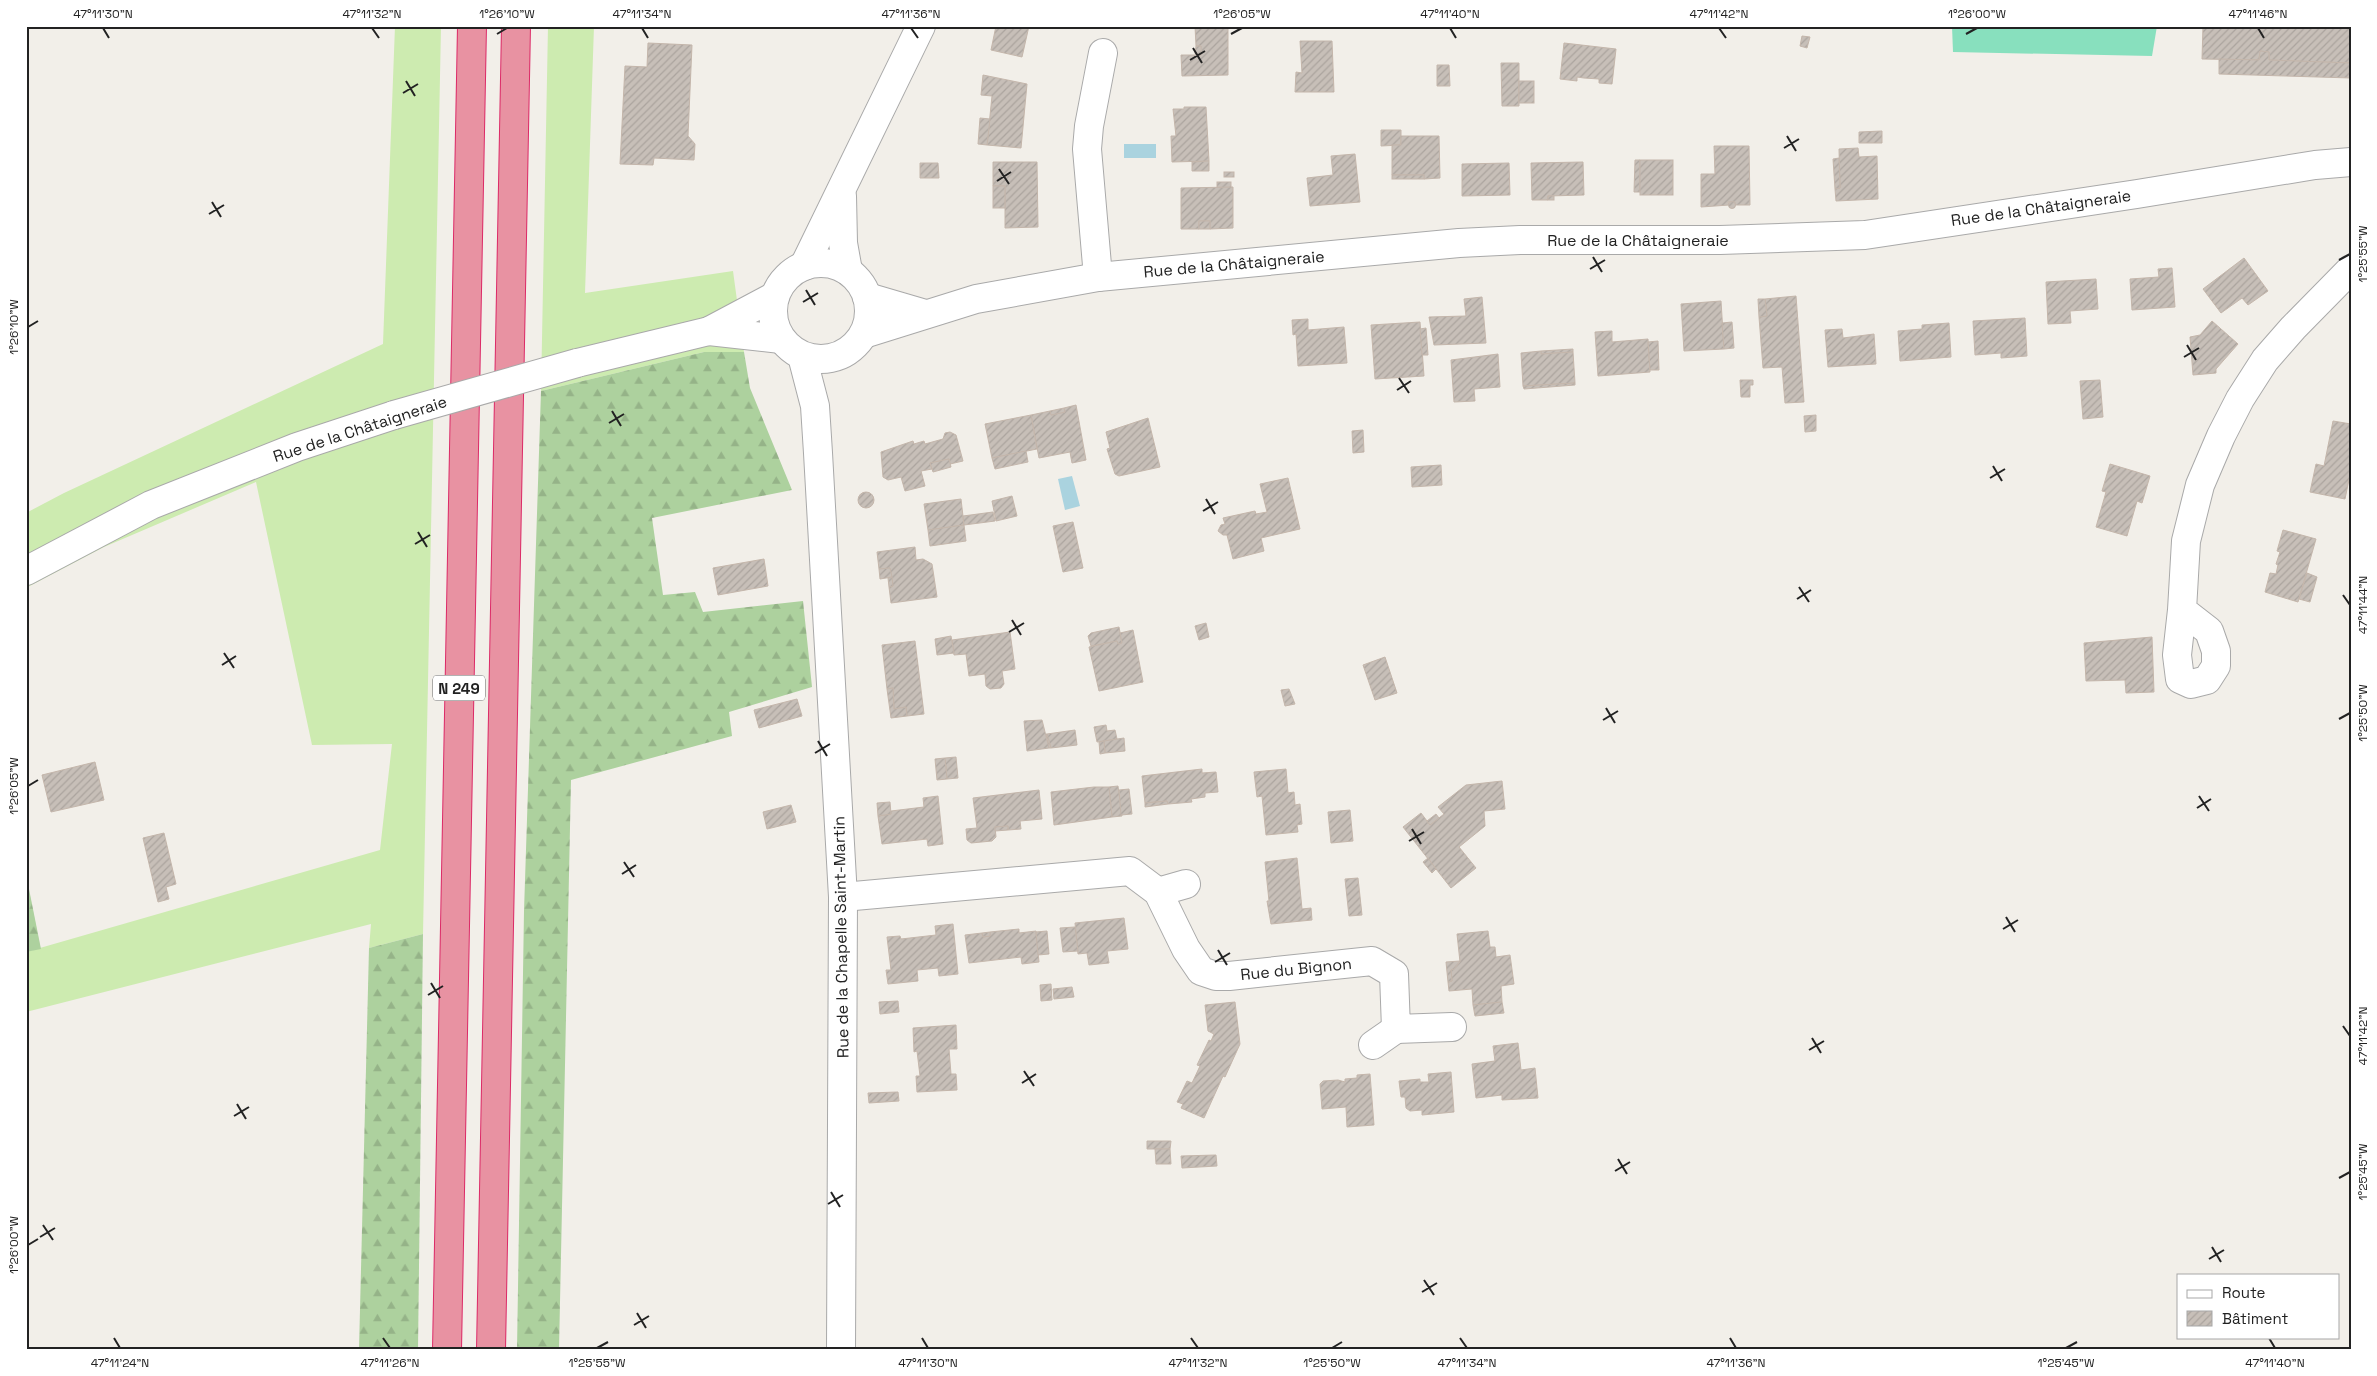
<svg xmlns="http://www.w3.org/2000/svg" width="2377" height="1376" viewBox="0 0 2377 1376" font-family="'Space Grotesk',sans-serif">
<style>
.grass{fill:#cdebb0}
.forest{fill:url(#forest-firs)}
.pitch{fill:#88e0be}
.water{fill:#aad3df}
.building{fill:url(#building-hatch);stroke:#c4b6ab}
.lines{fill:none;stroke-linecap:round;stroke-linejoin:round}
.minor-casing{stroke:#a9a9a9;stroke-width:30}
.highway-casing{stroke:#dc2a67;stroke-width:30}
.minor{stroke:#fff;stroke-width:28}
.highway{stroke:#e892a2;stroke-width:28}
.minor-bridge-casing{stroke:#a9a9a9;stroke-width:30;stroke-linecap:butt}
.minor-bridge{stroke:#fff;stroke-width:28}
.ticks{fill:none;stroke:#222;stroke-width:2}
.labels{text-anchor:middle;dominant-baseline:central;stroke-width:4;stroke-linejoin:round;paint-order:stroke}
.shield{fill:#fff;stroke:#646464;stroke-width:1}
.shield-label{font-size:15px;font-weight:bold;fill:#222}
.street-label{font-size:16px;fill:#222;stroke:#fff}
.neatline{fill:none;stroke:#222;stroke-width:2}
.ticks-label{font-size:12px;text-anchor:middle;fill:#222}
</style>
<defs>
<pattern id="forest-firs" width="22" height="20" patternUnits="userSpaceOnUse" patternTransform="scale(1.25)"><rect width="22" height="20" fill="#add19e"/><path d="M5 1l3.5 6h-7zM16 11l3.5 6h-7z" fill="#95b388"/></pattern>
<pattern id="building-hatch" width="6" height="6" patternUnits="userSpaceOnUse" patternTransform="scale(1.25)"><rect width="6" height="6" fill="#c7bfb8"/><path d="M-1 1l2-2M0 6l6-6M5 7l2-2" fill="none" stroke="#aba49e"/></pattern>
</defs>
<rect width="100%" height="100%" fill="#f2efe9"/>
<g class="grass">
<polygon points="395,26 441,26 423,934 369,948 371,924 26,1012 26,952 380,850 392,744 312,745 256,482 104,547 26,588 26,513 64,493 383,344"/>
<polygon points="548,26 594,26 585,293 733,271 744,352 704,352 541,391"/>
</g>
<g class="forest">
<polygon points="704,352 744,352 750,388 792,490 652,518 663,595 695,592 703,612 803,601 812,687 729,712 732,736 571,780 559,1350 517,1350 524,911 541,391"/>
<polygon points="26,874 41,949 26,952"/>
<polygon points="423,934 418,1350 359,1350 369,948"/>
</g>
<polygon class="pitch" points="1952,26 2157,26 2152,56 1953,52"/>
<g class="water">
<rect x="1124" y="144" width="32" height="14"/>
<polygon points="1072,476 1080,506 1065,510 1058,479"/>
</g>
<g class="building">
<polygon points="996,26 1029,26 1022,57 991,50"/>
<polygon points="1195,26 1228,26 1228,75 1182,76 1181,55 1201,55 1201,46 1196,46"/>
<polygon points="2203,26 2351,26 2351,63 2269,60 2269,52 2260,51 2259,60 2202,59"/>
<polygon points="1802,36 1810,37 1807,48 1800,46"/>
<polygon points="1300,41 1332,41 1334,92 1295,92 1296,72 1302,73"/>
<polygon points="648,43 692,45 688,136 695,144 694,160 654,158 653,165 620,164 625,66 647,67"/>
<polygon points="1564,43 1616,49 1612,84 1599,83 1599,79 1584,78 1577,77 1577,81 1560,79"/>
<polygon points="1196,46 1201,46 1201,55 1195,54"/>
<polygon points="2260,51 2269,52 2269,60 2351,63 2351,78 2219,74 2219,59 2259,60"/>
<polygon points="1501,63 1519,63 1519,106 1502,106"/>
<polygon points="1437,65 1449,65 1450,86 1437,86"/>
<polygon points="983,75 1027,84 1021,148 987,145 992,96 981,95"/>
<rect x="1519" y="81" width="15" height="22"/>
<polygon points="1184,107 1206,107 1209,161 1172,162 1171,136 1176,136 1173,109 1184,109"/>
<polygon points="980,118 990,119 987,145 978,144"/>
<polygon points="1381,130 1401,130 1401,145 1381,146"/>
<polygon points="1882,131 1882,143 1859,143 1859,132"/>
<polygon points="1401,136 1439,136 1440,178 1424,179 1424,175 1392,175 1392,145 1401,145"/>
<polygon points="1714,146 1749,146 1750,205 1735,205 1735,202 1728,202 1729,205 1701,207 1701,174 1715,174"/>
<polygon points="1858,148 1859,157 1877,156 1878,199 1836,201 1835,189 1840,188 1839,149"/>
<polygon points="1355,154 1360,202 1310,206 1307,178 1333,175 1331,156"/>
<polygon points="1839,158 1840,188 1835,189 1833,159"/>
<polygon points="1635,160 1640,160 1640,192 1634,192"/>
<rect x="1640" y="160" width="33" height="35"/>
<polygon points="1209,161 1209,171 1192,171 1192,162"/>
<polygon points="993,162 1037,162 1038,227 1005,228 1005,186 993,186"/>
<polygon points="1583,162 1584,195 1548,196 1548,200 1532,200 1531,163"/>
<polygon points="920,163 938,163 939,178 920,178"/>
<polygon points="1509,163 1510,195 1462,196 1462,164"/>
<rect x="1224" y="172" width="10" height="5"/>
<rect x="1392" y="175" width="32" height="4"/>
<rect x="1217" y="182" width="14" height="6"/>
<rect x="993" y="186" width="12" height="22"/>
<polygon points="1233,187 1233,228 1210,229 1210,221 1199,221 1199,229 1181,229 1181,188"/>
<rect x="1548" y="196" width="6" height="4"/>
<circle cx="1732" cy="205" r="3.5"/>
<rect x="1199" y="221" width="11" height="8"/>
<polygon points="2244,258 2268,291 2248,305 2242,298 2221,313 2203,289"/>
<polygon points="2172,268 2175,307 2132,310 2130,279 2159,277 2158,269"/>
<polygon points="2096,279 2098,309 2070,311 2071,323 2048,324 2046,282"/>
<polygon points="1796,296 1804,402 1785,403 1782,367 1763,368 1759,317 1767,316 1765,299"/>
<polygon points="1482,297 1486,343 1434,345 1429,317 1466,316 1464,299"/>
<polygon points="1758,299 1765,299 1767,316 1759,317"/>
<polygon points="1721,301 1724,349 1684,351 1681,304"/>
<polygon points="2025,318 2027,356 2001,358 2001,353 1975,355 1973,321"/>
<polygon points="1308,319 1308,330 1344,327 1347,363 1298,366 1296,334 1293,335 1292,320"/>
<polygon points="2212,321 2238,344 2216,369 2216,373 2193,375 2190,337 2200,335"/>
<polygon points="1420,322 1424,376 1375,379 1371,325"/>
<polygon points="1732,322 1734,348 1724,349 1722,323"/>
<polygon points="1949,323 1951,357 1900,361 1898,331 1922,329 1922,325"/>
<polygon points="1426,328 1428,355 1422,355 1420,329"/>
<polygon points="1842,329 1843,338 1874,334 1876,364 1828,367 1825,330"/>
<polygon points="1612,331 1612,342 1648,339 1650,372 1598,376 1595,332"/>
<polygon points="1658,341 1659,370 1650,370 1648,342"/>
<polygon points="1573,349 1573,352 1541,354 1541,351"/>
<polygon points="1541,351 1541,354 1573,352 1575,383 1523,386 1521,353"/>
<polygon points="1498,354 1500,387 1474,389 1475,401 1454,402 1451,360"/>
<polygon points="1740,380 1753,380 1753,385 1750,385 1750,397 1741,397"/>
<polygon points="2100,380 2103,417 2083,419 2080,381"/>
<polygon points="1575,383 1575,385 1524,389 1523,386"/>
<polygon points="1076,405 1086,460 1072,463 1070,452 1039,458 1031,415 1050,411 1051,415 1065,412 1064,408"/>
<polygon points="1064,408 1065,412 1051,415 1050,411"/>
<polygon points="1031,415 1037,449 992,458 985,424"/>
<polygon points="1816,415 1816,431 1805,432 1804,416"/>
<polygon points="1148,418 1160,467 1119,476 1115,474 1107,449 1110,448 1106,432"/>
<polygon points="2333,421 2351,424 2351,470 2345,499 2310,492 2316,464 2324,466"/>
<polygon points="1363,430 1364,452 1353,453 1352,431"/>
<polygon points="950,432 956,435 963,461 950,464 949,459 930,463 932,469 921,471 925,486 905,491 901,477 888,480 883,477 881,452 913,441 914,444 924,441 925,444 943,439 945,433"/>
<polygon points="1026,451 1028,462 995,469 992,458"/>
<polygon points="949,459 951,467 933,472 930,463"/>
<polygon points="2110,464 2150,476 2142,503 2137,501 2127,536 2096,527 2106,492 2102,491"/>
<polygon points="1441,465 1442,485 1412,487 1411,467"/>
<polygon points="1288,478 1300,529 1261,538 1264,551 1233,559 1227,535 1223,535 1218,531 1221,525 1225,524 1223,518 1255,511 1256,514 1267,512 1260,484"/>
<circle cx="866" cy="500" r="8"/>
<polygon points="1012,496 1017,516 996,521 992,501"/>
<polygon points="961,499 964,525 928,530 924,504"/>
<polygon points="993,512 995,521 964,525 963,516"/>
<polygon points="1073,522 1083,568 1063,572 1053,526"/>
<polygon points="964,525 966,541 930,546 928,530"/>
<polygon points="2283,530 2316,539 2298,602 2265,592 2270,573 2276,574 2278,565 2276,564 2280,552 2277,551"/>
<polygon points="915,547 916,560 923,559 932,564 937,597 891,603 889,587 893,586 890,568 879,569 877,552"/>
<polygon points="764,559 768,586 718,595 713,568"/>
<polygon points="890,568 892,577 880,579 879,569"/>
<polygon points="2307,573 2317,577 2310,602 2299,599"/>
<polygon points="892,577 893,586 889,587 888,578"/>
<polygon points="1206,623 1209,637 1199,640 1195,626"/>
<polygon points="1119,627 1122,643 1118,644 1117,641 1091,646 1088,636 1091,633"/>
<polygon points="1133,630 1143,682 1099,691 1089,647 1117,641 1118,644 1122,643 1120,633"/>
<polygon points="1010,632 1015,669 1002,671 1004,684 1001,688 990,689 986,686 985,674 969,676 966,654 954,655 952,640"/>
<polygon points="951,636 954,653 937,655 935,639"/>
<polygon points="2152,637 2154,692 2126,693 2125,680 2086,681 2084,643"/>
<polygon points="915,641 924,714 907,716 906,707 894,709 893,688 887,689 882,645"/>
<polygon points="1385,657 1397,693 1375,700 1363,665"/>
<polygon points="893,688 894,709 906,707 907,716 891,718 887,689"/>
<polygon points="1289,689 1295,704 1285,706 1281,690"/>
<polygon points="797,699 802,716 759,728 754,710"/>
<polygon points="1042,720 1049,748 1027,751 1024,721"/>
<polygon points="1106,725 1107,731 1115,730 1117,739 1097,742 1094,727"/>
<polygon points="1075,730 1077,745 1051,748 1047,734"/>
<polygon points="1046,734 1047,734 1051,748 1049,748"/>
<polygon points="1124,738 1125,751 1105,753 1104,741"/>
<polygon points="1104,741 1105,753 1100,754 1099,742"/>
<polygon points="956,757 958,778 947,779 945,758"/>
<polygon points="945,758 947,779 937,780 935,759"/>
<polygon points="95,762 104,800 51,812 42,775"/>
<polygon points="1202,769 1202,773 1216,772 1218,792 1205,793 1205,797 1191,799 1192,802 1168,804 1167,801 1145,803 1142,776"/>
<polygon points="1286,769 1288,793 1294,792 1295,805 1300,804 1302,824 1297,825 1298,832 1266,835 1262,796 1257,797 1254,772"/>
<polygon points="1502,781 1505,809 1484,811 1485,826 1459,847 1476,868 1451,888 1403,827 1421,813 1430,825 1444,814 1438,807 1466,785"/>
<polygon points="1118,786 1122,816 1112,817 1109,787"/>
<polygon points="1094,787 1109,787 1112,817 1054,825 1051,792"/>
<polygon points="1129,789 1132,814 1121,815 1119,790"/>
<polygon points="1039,790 1042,819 1020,821 1021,829 1008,830 1008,826 995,827 996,837 992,841 971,843 967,840 966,829 977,828 973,798"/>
<polygon points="938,796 943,844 928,846 927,839 882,844 878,816 891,814 891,811 924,807 923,798"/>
<polygon points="1167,801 1168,804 1145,807 1145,803"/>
<polygon points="890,802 891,814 878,816 877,803"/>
<polygon points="791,805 796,822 767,829 763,812"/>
<polygon points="1350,810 1353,841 1331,843 1328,812"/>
<polygon points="1436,814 1439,818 1430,825 1427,821"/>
<polygon points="1008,826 1008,830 995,831 995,827"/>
<polygon points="164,833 176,884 166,887 169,899 158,902 143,838"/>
<polygon points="1297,858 1302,909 1311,908 1312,920 1271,924 1267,901 1269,901 1265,862"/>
<polygon points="1428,858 1436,869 1432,873 1423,862"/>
<polygon points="1358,878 1362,915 1349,916 1345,879"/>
<polygon points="1124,918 1128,949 1107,951 1109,963 1089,965 1087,953 1078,954 1075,923"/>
<polygon points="953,924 958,974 939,976 938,968 917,970 918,981 888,984 886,970 891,970 887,937 900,936 901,939 936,935 935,926"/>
<polygon points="1075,927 1078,951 1063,952 1060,928"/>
<polygon points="1019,929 1019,933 1036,931 1039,962 1022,964 1021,957 969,963 965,935 982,933 983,937 990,936 990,932"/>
<polygon points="1047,931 1049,954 1038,955 1036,932"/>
<polygon points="1488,931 1490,947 1495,947 1496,957 1510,955 1514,984 1501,986 1502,1002 1473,1005 1472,989 1449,991 1448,982 1452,981 1451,970 1454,969 1460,962 1457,934"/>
<polygon points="990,932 990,936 983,937 982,933"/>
<polygon points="1460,961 1454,969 1451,970 1452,981 1448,982 1446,962"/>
<polygon points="1051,984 1052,1000 1041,1001 1040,985"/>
<polygon points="1072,987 1074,997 1054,999 1053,989"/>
<polygon points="898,1001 899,1012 880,1014 879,1002"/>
<polygon points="1235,1002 1240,1044 1225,1077 1223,1076 1204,1118 1181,1108 1183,1104 1177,1102 1187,1081 1192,1083 1200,1066 1197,1065 1209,1040 1211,1041 1214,1034 1208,1031 1205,1005"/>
<polygon points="1502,1002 1504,1013 1475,1016 1473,1005"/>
<polygon points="956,1025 957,1049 949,1049 951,1074 956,1074 957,1090 917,1092 916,1076 920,1076 917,1051 914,1052 913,1028"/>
<polygon points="1518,1043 1521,1070 1535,1068 1538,1098 1502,1100 1502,1095 1476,1098 1472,1064 1495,1061 1493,1046"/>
<polygon points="1451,1072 1454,1112 1422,1115 1422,1110 1410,1111 1406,1108 1405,1097 1401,1097 1399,1081 1420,1079 1420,1082 1429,1082 1428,1074"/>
<polygon points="1370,1074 1374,1125 1347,1127 1346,1107 1322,1109 1320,1084 1323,1081 1338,1080 1345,1082 1345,1079 1357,1078 1357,1075"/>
<polygon points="898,1092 899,1101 869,1103 868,1093"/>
<polygon points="1147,1141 1171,1141 1170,1149 1147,1149"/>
<polygon points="1155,1149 1170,1149 1171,1164 1156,1164"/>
<polygon points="1216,1155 1217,1166 1182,1168 1181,1156"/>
</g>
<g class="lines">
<defs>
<g id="minor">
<polyline points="842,196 843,243 848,271"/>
<circle cx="821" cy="311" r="48"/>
<polyline points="804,266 921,26"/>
<polyline points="1098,277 1087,149 1089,126 1103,53"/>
<polyline points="867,297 925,314"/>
<polyline points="709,331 781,339"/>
<polyline points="864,334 976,299 1098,277 1459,243 1520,240 1720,240 1865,235 2137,194 2315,165 2351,162"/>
<polyline points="802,356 815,406 818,453 843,897 841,1350"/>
<polyline points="577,363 709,331 775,296"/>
<polyline points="26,571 151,505 297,447 394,415"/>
<polyline points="2182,610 2209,631 2216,651 2216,666 2207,680 2191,684 2180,679 2177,655 2182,610 2186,541 2200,485 2221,436 2240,399 2265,360 2293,328 2351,269"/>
<polyline points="1158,892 1186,884"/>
<polyline points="843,897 1130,871 1158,892 1186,949 1201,971 1216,976 1229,976 1372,961 1394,974 1396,1029 1452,1027"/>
<polyline points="1373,1045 1396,1029"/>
</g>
<g id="highway">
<polyline points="447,1350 472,26"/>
<polyline points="491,1350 516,26"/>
</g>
</defs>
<use href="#minor" class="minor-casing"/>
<use href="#highway" class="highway-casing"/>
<use href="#minor" class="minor"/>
<use href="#highway" class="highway"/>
<defs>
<polyline id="minor-bridge" points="394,415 577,363"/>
</defs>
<use href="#minor-bridge" class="minor-bridge-casing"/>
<use href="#minor-bridge" class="minor-bridge"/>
</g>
<path class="ticks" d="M103 28 109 38M372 28 379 38M642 28 648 38M911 28 918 38M1450 28 1456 38M1719 28 1726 38M2258 28 2264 38M497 34 507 28M1231 34 1242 28M1966 34 1977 28M1193 48 1202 63M1190 60 1205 51M406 81 415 96M403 93 418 84M1787 136 1796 151M1784 148 1799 139M999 169 1009 184M997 181 1011 172M212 202 221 217M209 214 224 205M1593 257 1602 272M2339 260 2350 254M1590 269 1605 260M806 290 815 305M803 302 818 293M28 327 38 321M2187 345 2196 360M2184 357 2199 348M1399 378 1409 393M1397 390 1411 381M612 411 621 426M609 423 624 414M1993 466 2002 481M1990 478 2005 469M1206 499 1215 514M1203 511 1218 502M418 532 427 547M415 544 430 535M1799 587 1809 602M2343 595 2350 605M1797 599 1811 590M1012 620 1021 635M1009 632 1024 623M224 653 234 668M222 665 236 656M1606 708 1615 723M2339 719 2350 713M1603 720 1618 711M818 741 827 756M815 753 830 744M28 786 38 780M2199 796 2209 811M2197 808 2211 799M1412 829 1421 844M1409 841 1424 832M624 862 634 877M622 874 636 865M2006 917 2015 932M2003 929 2018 920M1218 950 1227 965M1215 962 1230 953M431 983 440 998M428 995 443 986M2343 1026 2350 1036M1812 1038 1821 1053M1809 1050 1824 1041M1024 1071 1034 1086M1022 1083 1036 1074M237 1104 246 1119M234 1116 249 1107M1618 1159 1627 1174M1615 1171 1630 1162M2339 1178 2350 1172M831 1192 840 1207M828 1204 843 1195M43 1225 53 1240M40 1237 55 1228M28 1245 38 1239M2212 1247 2221 1262M2209 1259 2224 1250M1424 1280 1434 1295M1422 1292 1437 1283M637 1313 646 1328M634 1325 649 1316M114 1338 120 1348M383 1338 390 1348M922 1338 928 1348M1191 1338 1198 1348M1460 1338 1467 1348M1730 1338 1736 1348M2269 1338 2275 1348M597 1348 608 1342M1332 1348 1342 1342M2066 1348 2077 1342"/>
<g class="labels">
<rect class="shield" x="433" y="675.5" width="52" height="25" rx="4"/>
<g class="shield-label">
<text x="459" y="688">N 249</text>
</g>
<g class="street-label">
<text transform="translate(2041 208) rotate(-8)">Rue de la Châtaigneraie</text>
<text x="1638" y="240">Rue de la Châtaigneraie</text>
<text transform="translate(1234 264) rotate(-5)">Rue de la Châtaigneraie</text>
<text transform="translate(360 429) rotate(-18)">Rue de la Châtaigneraie</text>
<text transform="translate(841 937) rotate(-91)">Rue de la Chapelle Saint-Martin</text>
<text transform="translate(1296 969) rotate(-6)">Rue du Bignon</text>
</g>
</g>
<rect width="2377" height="1376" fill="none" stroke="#ffffff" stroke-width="55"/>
<rect x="2177" y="1274" width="162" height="65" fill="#ffffff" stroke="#a7a7a7"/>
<rect x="2187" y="1290" width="25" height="8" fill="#ffffff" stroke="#a7a7a7"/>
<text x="2222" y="1298" font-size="15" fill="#222222">Route</text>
<rect x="2187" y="1311" width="25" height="15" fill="url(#building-hatch)" stroke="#a7a7a7"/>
<text x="2222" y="1324" font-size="15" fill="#222222">Bâtiment</text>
<rect x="28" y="28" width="2322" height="1320" class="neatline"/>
<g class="ticks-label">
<text x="103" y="18">47°11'30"N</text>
<text x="372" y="18">47°11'32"N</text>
<text x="507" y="18">1°26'10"W</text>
<text x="642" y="18">47°11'34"N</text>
<text x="911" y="18">47°11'36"N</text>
<text x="1242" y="18">1°26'05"W</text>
<text x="1450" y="18">47°11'40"N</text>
<text x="1719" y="18">47°11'42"N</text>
<text x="1977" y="18">1°26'00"W</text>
<text x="2258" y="18">47°11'46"N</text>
<text transform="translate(2363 254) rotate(-90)" y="4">1°25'55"W</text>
<text transform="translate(14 327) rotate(-90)" y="4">1°26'10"W</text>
<text transform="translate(2363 605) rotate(-90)" y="4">47°11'44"N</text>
<text transform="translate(2363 713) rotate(-90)" y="4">1°25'50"W</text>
<text transform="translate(14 786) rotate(-90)" y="4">1°26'05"W</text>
<text transform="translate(2363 1036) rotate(-90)" y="4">47°11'42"N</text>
<text transform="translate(2363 1172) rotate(-90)" y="4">1°25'45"W</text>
<text transform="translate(14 1245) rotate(-90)" y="4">1°26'00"W</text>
<text x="120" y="1367">47°11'24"N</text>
<text x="390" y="1367">47°11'26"N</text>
<text x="597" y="1367">1°25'55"W</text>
<text x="928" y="1367">47°11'30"N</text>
<text x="1198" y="1367">47°11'32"N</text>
<text x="1332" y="1367">1°25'50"W</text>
<text x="1467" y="1367">47°11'34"N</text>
<text x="1736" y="1367">47°11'36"N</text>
<text x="2066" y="1367">1°25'45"W</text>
<text x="2275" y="1367">47°11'40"N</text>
</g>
</svg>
